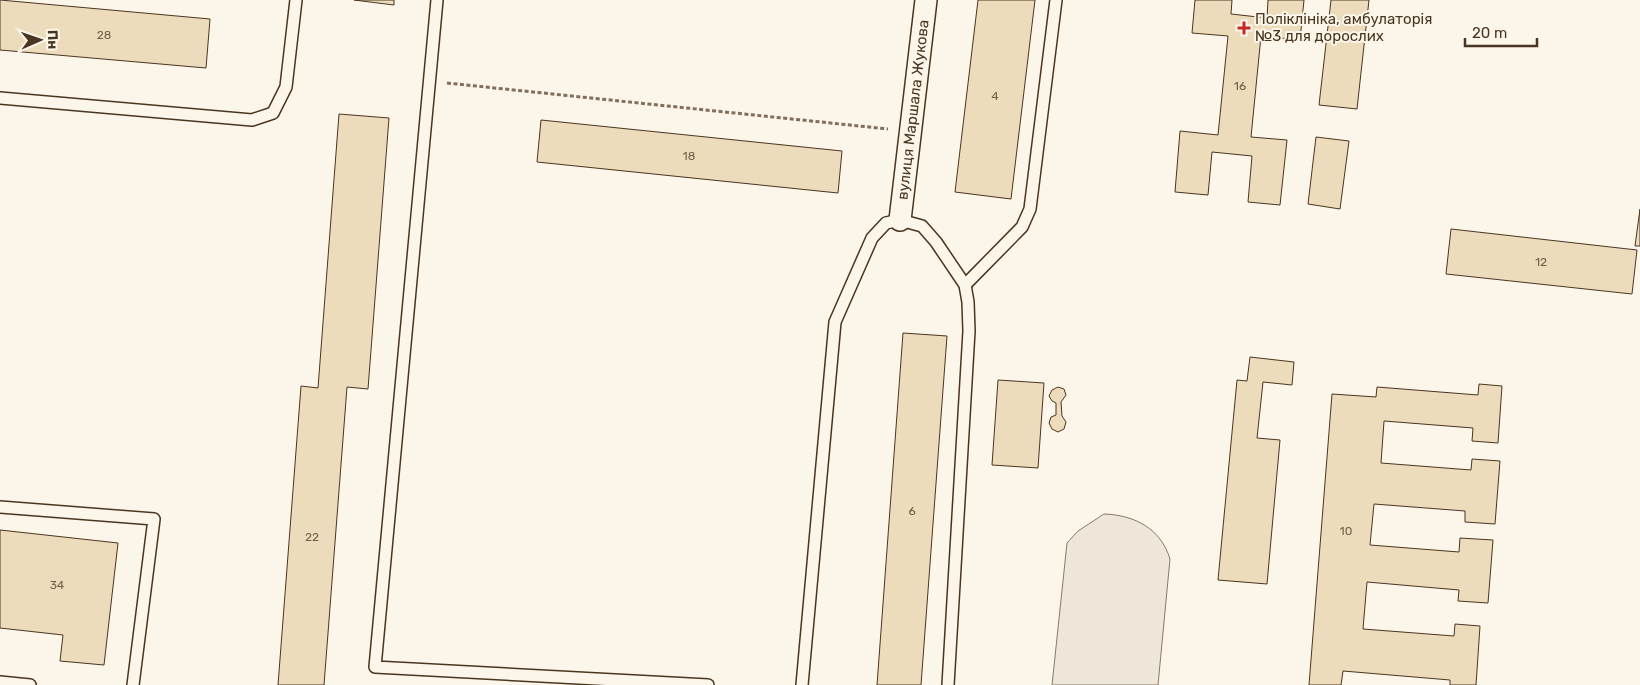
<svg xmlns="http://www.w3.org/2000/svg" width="1640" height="685" viewBox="0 0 1640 685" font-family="Rubik,sans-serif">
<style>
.green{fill:#ede6d9;stroke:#887966}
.building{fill:#ecdcbc;stroke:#4a3520}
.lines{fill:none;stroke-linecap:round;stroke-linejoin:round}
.service-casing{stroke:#4a3520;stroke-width:14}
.minor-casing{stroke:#4a3520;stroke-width:24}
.path{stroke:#7f6f5c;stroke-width:3;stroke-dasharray:4 2.5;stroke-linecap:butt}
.service{stroke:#fbf6e9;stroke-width:11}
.minor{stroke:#fbf6e9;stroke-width:21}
.poi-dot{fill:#c62828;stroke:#fbf6e9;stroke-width:2}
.labels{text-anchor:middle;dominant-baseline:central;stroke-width:4;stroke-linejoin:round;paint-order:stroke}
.number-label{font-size:12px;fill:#725f47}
.poi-label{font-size:15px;fill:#4a3520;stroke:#fbf6e9;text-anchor:start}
.street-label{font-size:15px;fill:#4a3520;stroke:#fbf6e9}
</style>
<rect width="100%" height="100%" fill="#fbf6e9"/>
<path class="green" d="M1104 514C1135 515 1161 529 1170 559L1158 685H1052L1067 543 1078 531Z"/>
<g class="building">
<polygon points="0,0 210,19 206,68 0,50"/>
<polygon points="354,0 394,0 394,5"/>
<polygon points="978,0 1035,0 1011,199 955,192"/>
<polygon points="1195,0 1232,0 1231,14 1267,18 1268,0 1304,0 1300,40 1261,36 1251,137 1287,140 1280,205 1248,202 1252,156 1212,152 1208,195 1175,192 1180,131 1218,135 1228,36 1192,33"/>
<polygon points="1331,0 1369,0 1357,109 1319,105"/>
<polygon points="339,114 389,118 368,389 347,387 324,685 278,685 301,386 318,388"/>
<polygon points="541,120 842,151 838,193 537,162"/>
<polygon points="1316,137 1349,141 1340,209 1308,204"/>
<polygon points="1640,209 1640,246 1635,246"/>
<polygon points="1451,229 1637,250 1632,294 1446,274"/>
<polygon points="903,333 947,336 921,685 877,685"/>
<polygon points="1250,357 1294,362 1292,385 1263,382 1257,438 1280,440 1267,584 1218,580 1237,380 1247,381"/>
<polygon points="998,380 1044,383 1038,468 992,465"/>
<polygon points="1479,384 1502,386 1498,443 1472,441 1473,428 1384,421 1381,463 1471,470 1472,459 1500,461 1495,524 1465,522 1465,511 1374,504 1370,545 1459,552 1460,538 1493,540 1488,603 1458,601 1459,590 1367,582 1363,629 1454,636 1455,624 1480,626 1476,685 1450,685 1450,680 1343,671 1341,685 1309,685 1332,394 1376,397 1377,387 1478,395"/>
<polygon points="1058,387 1064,389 1066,395 1061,402 1062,416 1066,422 1064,429 1058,432 1052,429 1049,423 1051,417 1056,415 1056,403 1052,401 1049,396 1052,390"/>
<polygon points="0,530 118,543 104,665 60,661 63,635 0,628"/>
</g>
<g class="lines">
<defs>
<g id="service">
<polyline points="437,0 375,667 708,685"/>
<polyline points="0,98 252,120 273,113 286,87 296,0"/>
<polyline points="965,285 1022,227 1030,209 1056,0"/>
<polyline points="0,507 154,519 133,685"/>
<polyline points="0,682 30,685"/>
<polyline points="802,685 835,322 872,238 886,223 900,220 922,226 936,242 965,285 968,302 969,331 948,685"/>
</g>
<g id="minor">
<path id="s1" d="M900 220 926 0"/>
</g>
</defs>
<use href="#service" class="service-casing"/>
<use href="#minor" class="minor-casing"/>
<polyline class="path" points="447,83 888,129"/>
<use href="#service" class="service"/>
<use href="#minor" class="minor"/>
</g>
<path class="poi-dot" d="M1241.5 20.5h5v5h5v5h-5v5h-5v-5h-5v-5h5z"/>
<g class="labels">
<g class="number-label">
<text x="104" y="35">28</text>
<text x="1240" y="86">16</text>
<text x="995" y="96">4</text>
<text x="689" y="156">18</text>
<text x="1541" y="262">12</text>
<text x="912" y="511">6</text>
<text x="1346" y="531">10</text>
<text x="312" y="537">22</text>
<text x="57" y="585">34</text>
</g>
<g class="poi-label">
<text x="1255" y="19">Поліклініка, амбулаторія<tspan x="1255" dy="17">№3 для дорослих</tspan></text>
</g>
<g class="street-label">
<text stroke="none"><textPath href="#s1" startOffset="111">вулиця Маршала Жукова</textPath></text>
</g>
</g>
<g transform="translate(40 40) rotate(88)" stroke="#fbf6e9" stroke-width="4" paint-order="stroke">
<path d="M0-4L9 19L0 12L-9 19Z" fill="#4a3520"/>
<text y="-8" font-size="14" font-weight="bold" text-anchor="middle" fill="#4a3520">Пн</text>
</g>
<path d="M1465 38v8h72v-8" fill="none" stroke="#4a3520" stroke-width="2.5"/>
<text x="1472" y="38" font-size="15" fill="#4a3520" stroke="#fbf6e9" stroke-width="4" paint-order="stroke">20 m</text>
</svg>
